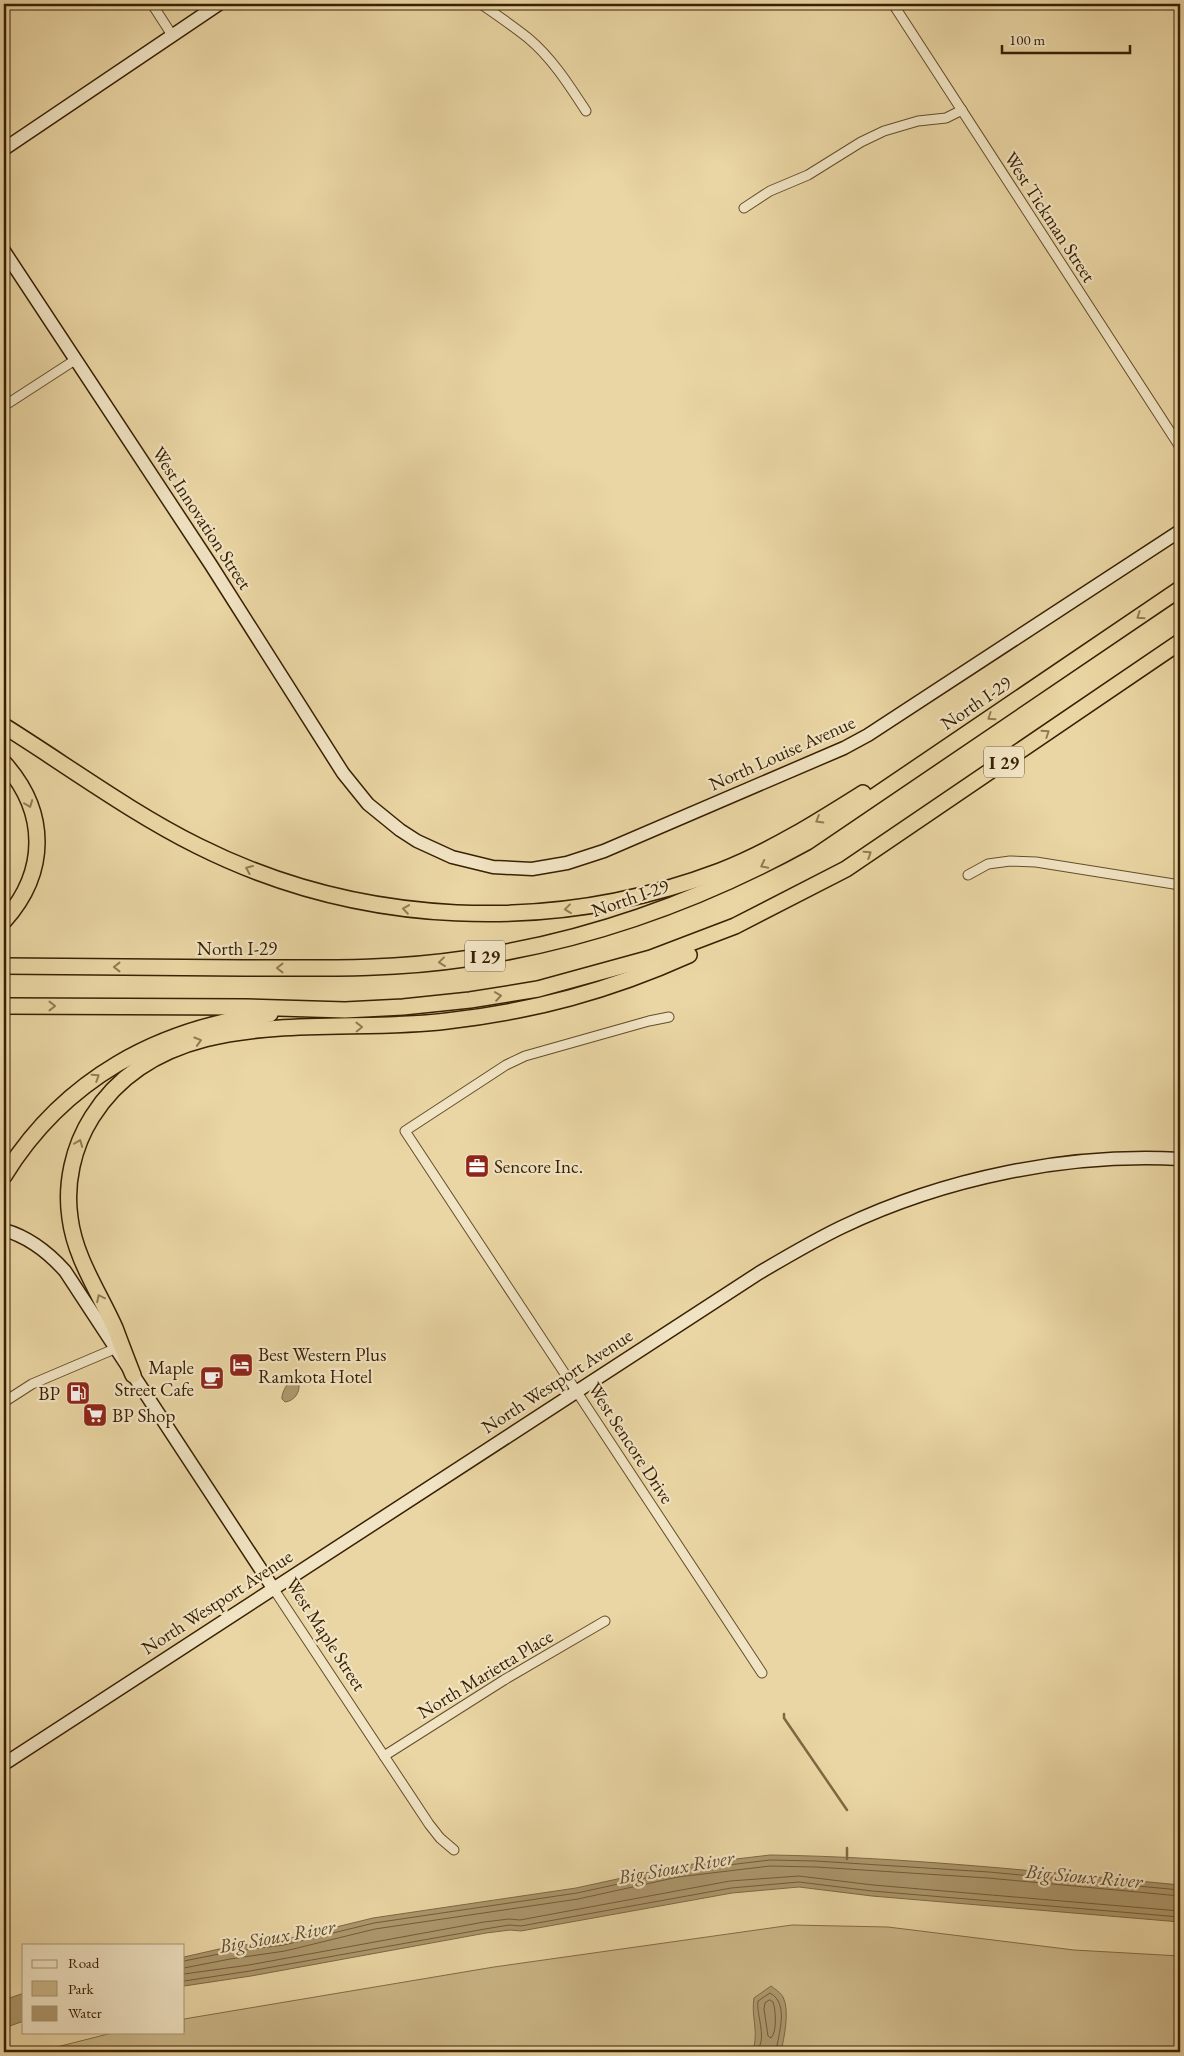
<svg xmlns="http://www.w3.org/2000/svg" width="1184" height="2056" viewBox="0 0 1184 2056" font-family="'EB Garamond',serif">
<style>
.green{fill:#ccb788;stroke:#826c45}
.water{fill:#ad986d;stroke:#7e6842}
.lines{fill:none;stroke-linecap:round;stroke-linejoin:round}
.shore{stroke:#725c38;stroke-width:1}
.stream{stroke:#7e6842;stroke-width:2.5}
.street-casing{stroke:#644e2a;stroke-width:11}
.secondary-casing{stroke:#382002;stroke-width:15}
.highway-casing{stroke:#382002;stroke-width:18}
.street{stroke:#f1e4c4;stroke-width:9}
.secondary{stroke:#f1e4c4;stroke-width:12}
.highway{stroke:#ead6a4;stroke-width:15}
.oneway{stroke:#917b53}
.labels{text-anchor:middle;dominant-baseline:central;stroke-width:4.5;stroke-linejoin:round;paint-order:stroke}
.shield{fill:#f1e4c4;stroke:#705b3c;stroke-width:1}
.shield-label{font-size:18px;font-weight:bold;fill:#382002}
.street-label{font-size:19px;fill:#382002;stroke:#f1e4c4}
.poi-label{font-size:19px;fill:#382002;stroke:#f1e4c4;text-anchor:start}
.water-label{font-size:20px;font-style:italic;fill:#614a27;stroke:#f1e4c4}
</style>
<rect width="100%" height="100%" fill="#ead6a4"/>
<filter id="stains"><feTurbulence type="fractalNoise" baseFrequency=".004" numOctaves="4"/><feColorMatrix values="0 0 0 0 .2 0 0 0 0 .09 0 0 0 0 .02 0 0 0 .5 -.17"/></filter>
<radialGradient id="worn" r=".72"><stop offset=".6" stop-color="#630" stop-opacity="0"/><stop offset="1" stop-color="#630" stop-opacity=".3"/></radialGradient>
<polygon class="green" points="792,1925 888,1927 1074,1950 1180,1956 1180,2052 37,2052 116,2032 184,2032 184,2019 494,1967"/>
<g class="water">
<path d="M293 1378 299 1384C300 1393 294 1401 285 1402L282 1399C281 1393 288 1382 293 1378Z"/>
<path d="M770 1855C907 1857 1044 1872 1180 1885V1922L872 1896 799 1887 732 1893 521 1931 510 1930 486 1933 251 1976 184 1986V1957L228 1947 283 1940 373 1918 576 1888 677 1866Z"/>
<path d="M771 1986C775 1989 781 1993 783 1997 790 2010 784 2038 781 2052H746L754 2047C758 2028 751 2016 754 1998Z"/>
<polygon points="24,1993 24,2021 4,2028 4,2000"/>
</g>
<g class="lines">
<g class="shore">
<polyline points="184,1961 229,1952 284,1945 374,1923 577,1893 678,1871 770,1860 816,1861 989,1872 1180,1890"/>
<polyline points="184,1968 230,1959 285,1951 375,1929 578,1899 678,1877 770,1866 816,1867 988,1878 1180,1896"/>
<polyline points="184,1974 249,1965 484,1922 509,1919 520,1920 730,1881 799,1876 873,1885 1180,1911"/>
<polyline points="184,1981 250,1971 485,1929 509,1925 521,1926 731,1888 799,1882 872,1891 1180,1917"/>
<path d="M770 2000 773 2002C776 2011 777 2032 771 2038L768 2036 764 2009 765 2003Z"/>
<path d="M755 2052C769 2041 756 2016 758 2001L770 1993C790 2004 778 2034 776 2052"/>
</g>
<g class="stream">
<polyline points="784,1714 784,1718 847,1810"/>
<polyline points="847,1859 847,1848"/>
</g>
<defs>
<g id="street">
<polyline points="152,4 172,35"/>
<path d="M481 4C497 15 513 26 528 38 552 58 569 85 586 111"/>
<polyline points="893,4 1180,447"/>
<polyline points="744,208 770,191 808,175 861,142 884,131 918,121 946,118 962,110"/>
<polyline points="4,406 75,360"/>
<polyline points="968,875 988,864 1010,861 1036,862 1180,885"/>
<polyline points="669,1017 649,1021 525,1056 506,1065 405,1131 762,1673"/>
<polyline points="4,1402 32,1384 119,1347"/>
<polyline points="273,1588 429,1824 440,1838 454,1850"/>
<polyline points="384,1756 504,1680 605,1621"/>
</g>
<g id="secondary">
<polyline points="4,149 219,4"/>
<polyline points="4,251 211,565 343,773 368,804 400,830 417,841 452,857 493,867 532,869 567,863 604,851 844,748 868,735 1180,531"/>
<path d="M4 1230C29 1237 48 1252 65 1271L273 1588"/>
<path d="M4 1764 759 1273C786 1257 813 1241 842 1227 945 1178 1066 1153 1180 1159"/>
</g>
<g id="highway">
<path d="M4 726C68 766 130 812 198 846 360 927 551 935 720 871 771 851 817 822 863 793"/>
<path d="M4 763C48 812 48 872 4 921"/>
<path d="M4 966C84 967 164 967 244 968 317 968 391 970 464 959 585 942 700 901 807 842L1180 589"/>
<polyline points="4,1006 245,1007 345,1010 403,1007 470,1000 538,989 651,958 735,926 846,869 1180,642"/>
<path d="M4 1176C64 1079 158 1028 270 1014"/>
<path d="M133 1375C127 1360 121 1344 115 1328 99 1292 75 1258 70 1218 65 1184 73 1147 92 1117 166 999 330 1036 447 1021 534 1011 609 991 689 955"/>
</g>
</defs>
<use href="#street" class="street-casing"/>
<use href="#secondary" class="secondary-casing"/>
<use href="#highway" class="highway-casing"/>
<use href="#street" class="street"/>
<use href="#secondary" class="secondary"/>
<use href="#highway" class="highway"/>
</g>
<defs><path id="oneway-chevron" d="M-2-3.5L2.5 0L-2 3.5" fill="none" stroke-width="1.6" stroke-linecap="round" stroke-linejoin="round" transform="scale(1.25)"/></defs>
<g class="oneway">
<use href="#oneway-chevron" transform="translate(1140 616) rotate(146)"/>
<use href="#oneway-chevron" transform="translate(991 717) rotate(146)"/>
<use href="#oneway-chevron" transform="translate(1046 733) rotate(-34)"/>
<use href="#oneway-chevron" transform="translate(29 804) rotate(69)"/>
<use href="#oneway-chevron" transform="translate(819 820) rotate(149)"/>
<use href="#oneway-chevron" transform="translate(868 854) rotate(-33)"/>
<use href="#oneway-chevron" transform="translate(764 865) rotate(153)"/>
<use href="#oneway-chevron" transform="translate(249 869) rotate(-157)"/>
<use href="#oneway-chevron" transform="translate(406 909) rotate(-172)"/>
<use href="#oneway-chevron" transform="translate(568 909) rotate(173)"/>
<use href="#oneway-chevron" transform="translate(442 962) rotate(173)"/>
<use href="#oneway-chevron" transform="translate(117 967) rotate(-180)"/>
<use href="#oneway-chevron" transform="translate(280 968) rotate(-180)"/>
<use href="#oneway-chevron" transform="translate(498 996) rotate(-9)"/>
<use href="#oneway-chevron" transform="translate(52 1006)"/>
<use href="#oneway-chevron" transform="translate(359 1027) rotate(-1)"/>
<use href="#oneway-chevron" transform="translate(198 1041) rotate(-17)"/>
<use href="#oneway-chevron" transform="translate(96 1077) rotate(-33)"/>
<use href="#oneway-chevron" transform="translate(79 1143) rotate(-69)"/>
<use href="#oneway-chevron" transform="translate(100 1298) rotate(-116)"/>
</g>
<defs>
<symbol id="office-square" viewBox="-11 -11 22 22"><rect x="-9" y="-9" width="18" height="18" rx="4" fill="#8f2418" stroke="#f1e4c4"/><path d="M-6-3h4V-5.5h4V-3h4V5H-6ZM-1-4.5V-3h2v-1.5ZM-6 0V1H6V0Z" fill="#fff"/></symbol>
<symbol id="hotel-square" viewBox="-11 -11 22 22"><rect x="-9" y="-9" width="18" height="18" rx="4" fill="#8f2418" stroke="#f1e4c4"/><path d="M-6-4.5h1.5V1H6V5H4.5V3h-9V5H-6ZM-4 0a1.8 1.8 0 1 1 3.6 0ZM.5 0V-2.5h3Q6-2.5 6 0Z" fill="#fff"/></symbol>
<symbol id="cafe-square" viewBox="-11 -11 22 22"><rect x="-9" y="-9" width="18" height="18" rx="4" fill="#8f2418" stroke="#f1e4c4"/><path d="M-5.5-4.5H6V0H3Q3 3.5 0 3.5H-2.5Q-5.5 3.5-5.5 0ZM3-3.2v2h1.7v-2ZM-6 4.5H4V6H-6Z" fill="#fff"/></symbol>
<symbol id="fuel-square" viewBox="-11 -11 22 22"><rect x="-9" y="-9" width="18" height="18" rx="4" fill="#8f2418" stroke="#f1e4c4"/><path d="M-5.5-6h7V0h2V4h1.3V-2.5L3-4.5l.8-.8L6-3V5H2.5V1h-1V6h-7ZM-4.2-4.7v3.2H.2V-4.7Z" fill="#fff"/></symbol>
<symbol id="supermarket-square" viewBox="-11 -11 22 22"><rect x="-9" y="-9" width="18" height="18" rx="4" fill="#8f2418" stroke="#f1e4c4"/><path d="M-6-5.5h2.5l.6 2H6L4.5 2H-2.5L-4.4-4H-6ZM-1.5 3.2a1.3 1.3 0 1 0 .1 0ZM3 3.2a1.3 1.3 0 1 0 .1 0Z" fill="#fff"/></symbol>
</defs>
<g fill-rule="evenodd">
<use href="#office-square" x="463" y="1152" width="28" height="28"/>
<use href="#hotel-square" x="227" y="1351" width="28" height="28"/>
<use href="#cafe-square" x="198" y="1364" width="28" height="28"/>
<use href="#fuel-square" x="64" y="1379" width="28" height="28"/>
<use href="#supermarket-square" x="81" y="1401" width="28" height="28"/>
</g>
<g class="labels">
<g class="shield">
<rect x="984" y="746.5" width="40" height="31" rx="4"/>
<rect x="465" y="940.5" width="40" height="31" rx="4"/>
</g>
<g class="shield-label">
<text x="1004" y="762">I 29</text>
<text x="485" y="956">I 29</text>
</g>
<g class="street-label">
<text transform="translate(1050 217) rotate(57)">West Tickman Street</text>
<text transform="translate(202 518) rotate(57)">West Innovation Street</text>
<text transform="translate(976 703) rotate(-34)">North I-29</text>
<text transform="translate(782 753) rotate(-24)">North Louise Avenue</text>
<text transform="translate(630 898) rotate(-19)">North I-29</text>
<text x="237" y="948">North I-29</text>
<text transform="translate(557 1381) rotate(-33)">North Westport Avenue</text>
<text transform="translate(631 1443) rotate(57)">West Sencore Drive</text>
<text transform="translate(217 1602) rotate(-33)">North Westport Avenue</text>
<text transform="translate(326 1634) rotate(57)">West Maple Street</text>
<text transform="translate(485 1674) rotate(-31)">North Marietta Place</text>
</g>
<g class="poi-label">
<text x="494" y="1166">Sencore Inc.</text>
<text x="258" y="1354">Best Western Plus<tspan x="258" dy="22">Ramkota Hotel</tspan></text>
<text x="194" y="1367" text-anchor="end">Maple<tspan x="194" dy="22">Street Cafe</tspan></text>
<text x="60" y="1393" text-anchor="end">BP</text>
<text x="112" y="1415">BP Shop</text>
</g>
<g class="water-label">
<text transform="translate(676 1867) rotate(-10)">Big Sioux River</text>
<text transform="translate(1084 1876) rotate(5)">Big Sioux River</text>
<text transform="translate(277 1936) rotate(-10)">Big Sioux River</text>
</g>
</g>
<rect width="1184" height="2056" fill="none" stroke="#ead6a4" stroke-width="20"/>
<rect x="5" y="5" width="1174" height="2046" fill="none" stroke="#382002" stroke-width="2.5"/>
<rect x="10" y="10" width="1164" height="2036" fill="none" stroke="#382002"/>
<rect x="22" y="1944" width="162" height="90" fill="#f1e4c4" stroke="#a79676"/>
<rect x="32" y="1960" width="25" height="8" fill="#f1e4c4" stroke="#a79676"/>
<text x="68" y="1968" font-size="15" fill="#382002">Road</text>
<rect x="32" y="1981" width="25" height="15" fill="#ccb788" stroke="#a79676"/>
<text x="68" y="1994" font-size="15" fill="#382002">Park</text>
<rect x="32" y="2006" width="25" height="15" fill="#ad986d" stroke="#a79676"/>
<text x="68" y="2018" font-size="15" fill="#382002">Water</text>
<path d="M1002 45v8h128v-8" fill="none" stroke="#382002" stroke-width="2.5"/>
<text x="1009" y="45" font-size="15" fill="#382002" stroke="#f1e4c4" stroke-width="4" paint-order="stroke">100 m</text>
<rect width="100%" height="100%" filter="url(#stains)"/>
<rect width="100%" height="100%" fill="url(#worn)"/>
</svg>
